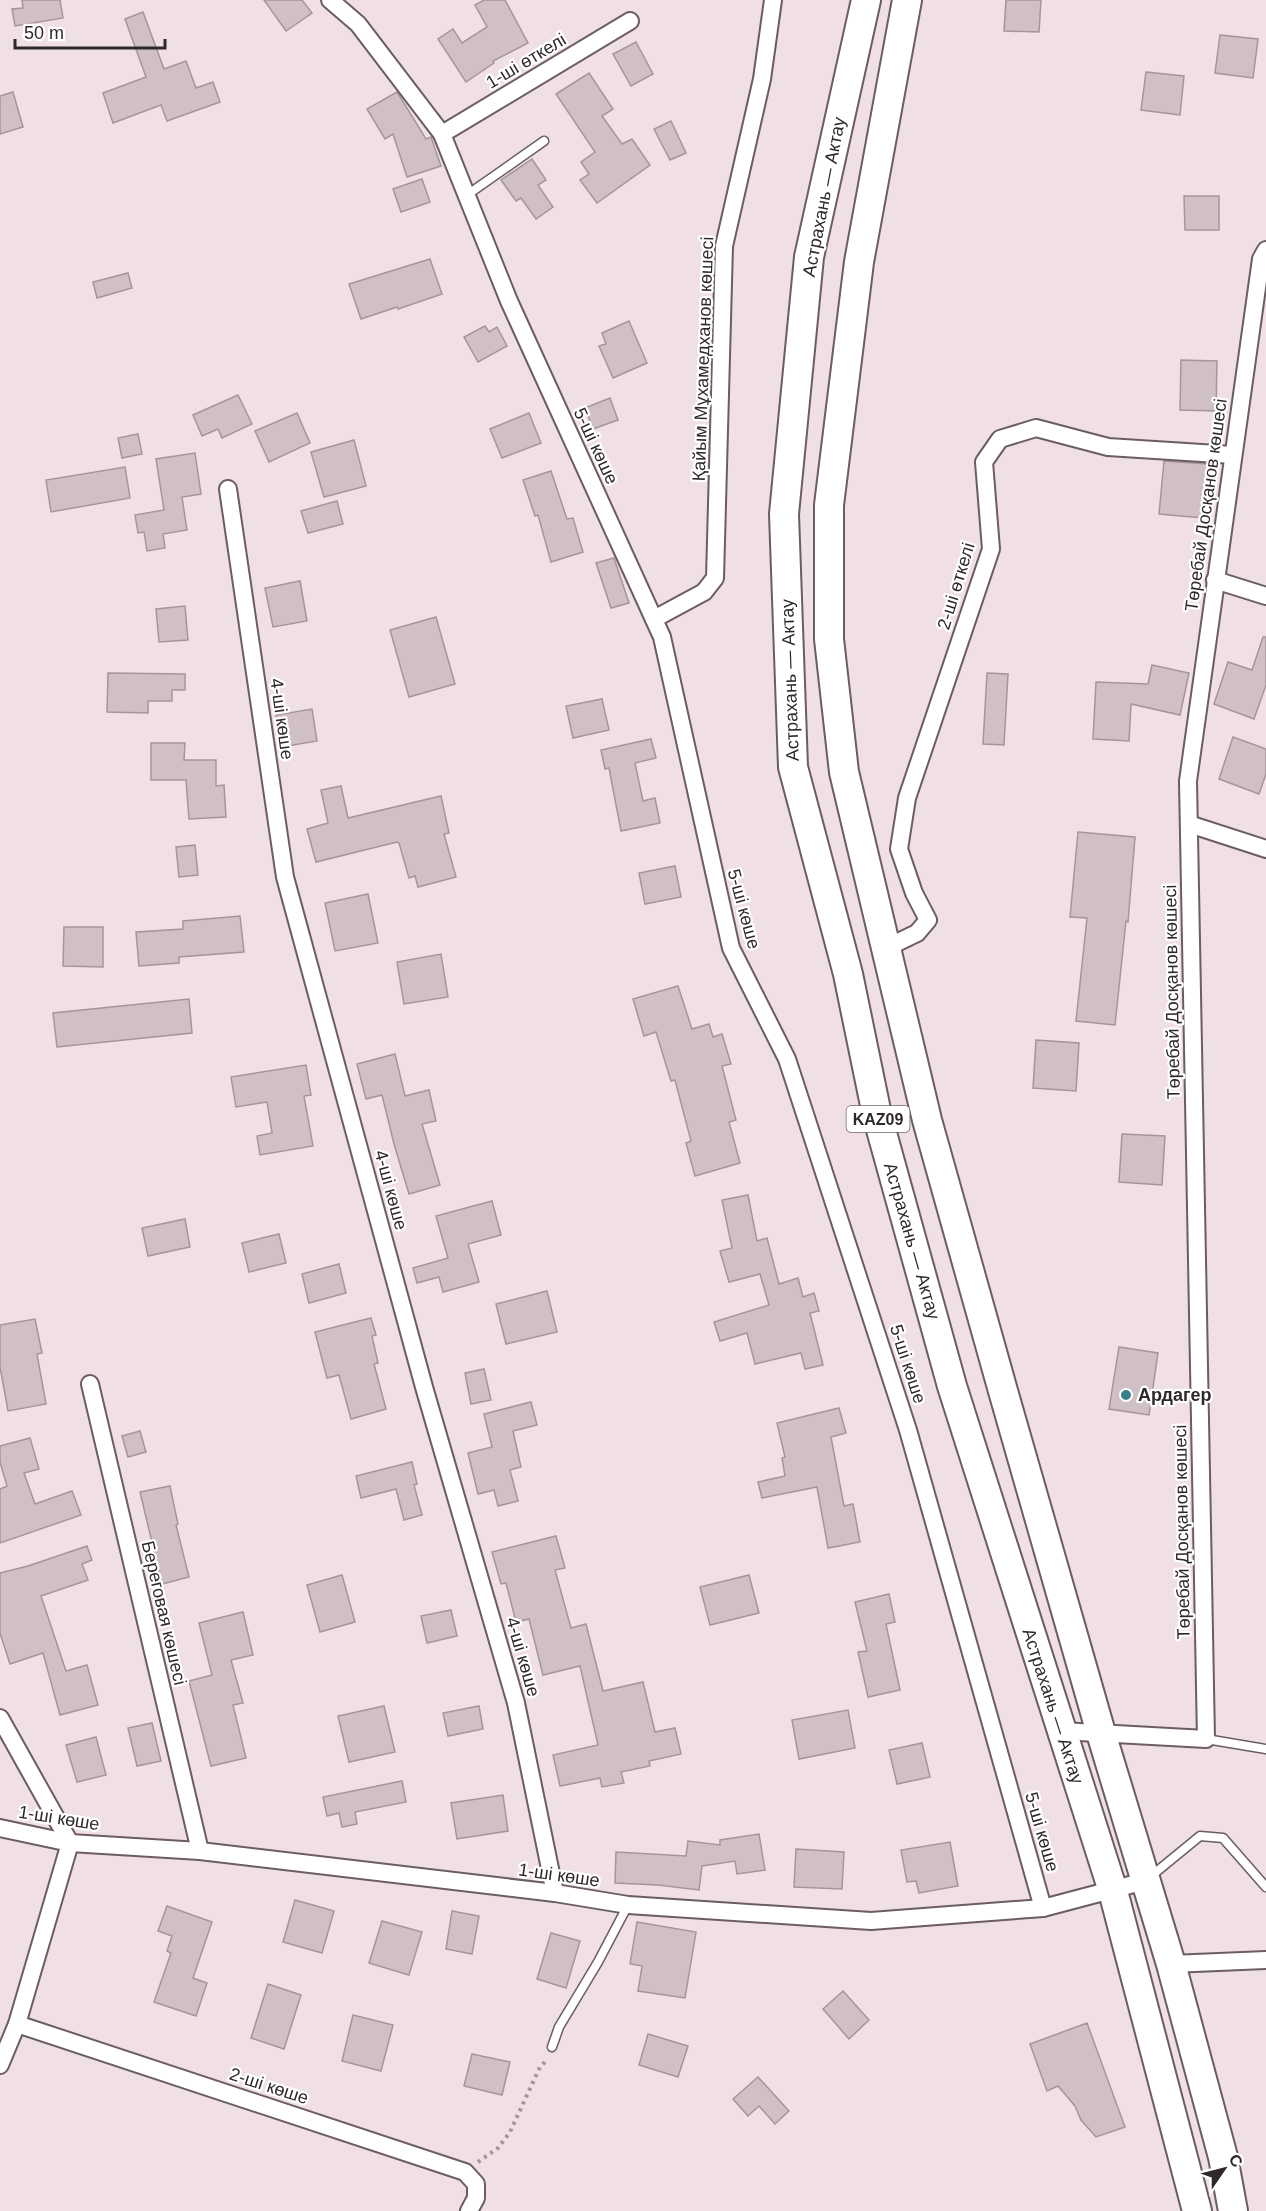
<svg xmlns="http://www.w3.org/2000/svg" width="1266" height="2211" viewBox="0 0 1266 2211" font-family="Arial,sans-serif">
<style>
.building{fill:#d0bfc4;stroke:#a5959a;stroke-width:1.5}
.lines{fill:none;stroke-linecap:round;stroke-linejoin:round}
.service-casing{stroke:#6b5d62;stroke-width:11}
.minor-casing{stroke:#6b5d62;stroke-width:20}
.trunk-casing{stroke:#6b5d62;stroke-width:32}
.path{stroke:#a29599;stroke-width:4;stroke-dasharray:3 4.5;stroke-linecap:butt}
.service{stroke:#fff;stroke-width:8}
.minor{stroke:#fff;stroke-width:16}
.trunk{stroke:#fff;stroke-width:28}
.poi-dot{fill:#397f8a;stroke:#fff;stroke-width:2}
.labels{text-anchor:middle;dominant-baseline:central;stroke-width:4.5;stroke-linejoin:round;paint-order:stroke}
.shield{fill:#fff;stroke:#6d686a;stroke-width:1.5}
.shield-label{font-size:16px;font-weight:bold;fill:#2f282a}
.street-label{font-size:18px;fill:#2f282a;stroke:#fff}
.poi-label{font-size:18px;font-weight:bold;fill:#2f282a;stroke:#fff;text-anchor:start}
</style>
<rect width="100%" height="100%" fill="#f0dfe5"/>
<g class="building">
<polygon points="22,0 60,0 63,18 15,26 12,9 23,8"/>
<polygon points="264,0 302,0 312,13 286,31"/>
<polygon points="484,0 505,0 528,43 493,61 494,63 466,82 438,39 453,29 462,43 487,27 475,5"/>
<polygon points="1006,0 1041,0 1039,32 1004,31"/>
<polygon points="143,12 164,69 186,61 196,88 213,82 220,102 167,121 161,105 113,123 103,93 146,77 125,19"/>
<polygon points="1220,35 1258,39 1253,78 1215,73"/>
<polygon points="636,42 653,74 631,86 613,54"/>
<polygon points="1146,72 1184,76 1180,115 1141,110"/>
<polygon points="589,73 613,109 602,116 622,144 632,139 650,165 597,203 580,180 589,174 581,162 595,152 556,94"/>
<polygon points="13,92 23,127 0,134 0,96"/>
<polygon points="397,92 426,139 431,137 441,166 407,177 393,134 385,139 367,109"/>
<polygon points="671,121 686,153 670,160 654,129"/>
<polygon points="532,159 546,180 538,185 553,207 536,219 521,198 516,201 501,180"/>
<polygon points="422,179 430,202 401,212 393,189"/>
<polygon points="1184,196 1219,196 1219,230 1185,230"/>
<polygon points="430,259 442,294 398,309 397,307 361,319 349,284"/>
<polygon points="128,273 132,288 97,298 93,282"/>
<polygon points="629,321 647,363 613,378 599,346 606,344 602,333"/>
<polygon points="485,326 489,332 497,327 507,346 478,362 464,337"/>
<polygon points="1181,360 1217,361 1216,411 1180,410"/>
<polygon points="238,395 252,424 222,438 218,429 202,436 193,415"/>
<polygon points="610,398 618,420 593,429 585,408"/>
<polygon points="297,413 310,443 269,462 255,431"/>
<polygon points="529,413 541,443 502,458 490,429"/>
<polygon points="138,434 142,454 122,458 118,438"/>
<polygon points="354,440 366,486 324,497 311,452"/>
<polygon points="195,453 201,494 182,497 187,530 163,534 165,548 147,551 144,532 138,533 135,515 164,510 156,459"/>
<polygon points="1164,461 1208,464 1203,518 1159,514"/>
<polygon points="125,467 130,498 51,512 46,480"/>
<polygon points="551,471 567,519 573,518 583,552 551,562 538,515 535,516 523,480"/>
<polygon points="337,501 343,524 308,533 301,511"/>
<polygon points="614,558 629,603 611,608 596,563"/>
<polygon points="300,581 307,621 273,627 265,588"/>
<polygon points="185,606 188,640 159,642 156,609"/>
<polygon points="436,617 455,684 409,697 390,630"/>
<polygon points="1263,637 1266,637 1266,685 1254,719 1214,704 1228,662 1252,670"/>
<polygon points="1152,665 1189,673 1180,715 1131,704 1129,741 1093,739 1096,682 1148,684"/>
<polygon points="108,673 185,674 185,690 172,690 172,701 148,701 148,713 107,712"/>
<polygon points="987,673 1008,674 1004,745 983,744"/>
<polygon points="602,699 609,730 573,738 566,706"/>
<polygon points="312,709 317,741 282,747 276,715"/>
<polygon points="1233,737 1266,749 1266,774 1259,794 1219,779"/>
<polygon points="651,739 656,758 635,763 643,801 655,798 660,823 621,831 609,768 605,769 601,750"/>
<polygon points="151,743 185,743 184,760 216,760 216,786 224,785 226,817 189,819 186,780 151,780"/>
<polygon points="341,786 348,818 441,796 449,833 444,834 456,877 418,887 415,876 409,878 399,843 397,842 316,862 307,829 328,823 321,790"/>
<polygon points="1078,832 1135,837 1128,922 1126,921 1115,1025 1076,1021 1087,918 1070,917"/>
<polygon points="195,845 198,875 179,877 176,847"/>
<polygon points="675,866 681,897 645,904 639,873"/>
<polygon points="368,894 378,943 335,951 325,903"/>
<polygon points="240,916 244,952 179,957 179,963 139,966 136,932 183,929 183,921"/>
<polygon points="64,927 103,927 103,967 63,966"/>
<polygon points="441,954 448,997 404,1004 397,962"/>
<polygon points="678,986 692,1029 709,1024 713,1037 722,1034 731,1064 722,1066 736,1120 729,1122 740,1163 695,1176 686,1143 691,1141 675,1080 671,1081 656,1032 644,1036 633,999"/>
<polygon points="189,999 192,1033 57,1047 53,1013"/>
<polygon points="1036,1040 1079,1043 1076,1091 1033,1088"/>
<polygon points="395,1054 405,1096 429,1090 436,1121 422,1124 440,1185 409,1194 394,1144 382,1095 366,1099 357,1064"/>
<polygon points="306,1065 311,1095 304,1096 313,1146 260,1155 257,1136 272,1133 267,1102 236,1107 231,1077"/>
<polygon points="1122,1134 1165,1136 1162,1185 1119,1182"/>
<polygon points="748,1195 757,1241 767,1238 779,1284 798,1278 803,1297 814,1293 819,1311 810,1313 823,1365 805,1369 801,1353 755,1364 747,1333 720,1341 714,1322 769,1305 760,1274 729,1282 720,1251 732,1248 722,1200"/>
<polygon points="492,1201 501,1235 468,1244 479,1282 443,1292 439,1277 417,1283 413,1268 448,1258 436,1216"/>
<polygon points="185,1219 190,1247 148,1256 142,1228"/>
<polygon points="279,1234 286,1263 249,1272 242,1243"/>
<polygon points="339,1264 346,1293 309,1303 302,1274"/>
<polygon points="547,1291 557,1332 506,1344 496,1304"/>
<polygon points="371,1318 376,1335 372,1336 378,1363 374,1364 386,1409 351,1419 339,1375 327,1378 315,1332"/>
<polygon points="35,1319 42,1353 37,1354 46,1404 8,1411 0,1367 0,1325"/>
<polygon points="1119,1347 1158,1353 1149,1415 1109,1409"/>
<polygon points="484,1369 491,1400 471,1404 465,1373"/>
<polygon points="531,1402 537,1425 513,1431 521,1467 510,1470 518,1501 498,1506 494,1490 478,1494 468,1453 492,1447 484,1414"/>
<polygon points="839,1408 846,1433 831,1437 844,1506 853,1504 860,1542 828,1548 817,1487 762,1498 758,1482 785,1476 782,1458 785,1457 777,1423"/>
<polygon points="140,1431 146,1452 128,1457 122,1436"/>
<polygon points="30,1438 39,1469 24,1473 35,1504 72,1491 81,1515 0,1543 0,1489 7,1486 0,1462 0,1446"/>
<polygon points="412,1462 417,1484 414,1485 422,1515 404,1520 396,1489 361,1498 356,1476"/>
<polygon points="170,1486 178,1524 176,1525 189,1577 162,1584 140,1492"/>
<polygon points="556,1536 565,1568 555,1570 571,1628 586,1624 603,1691 643,1682 655,1732 675,1728 681,1754 649,1761 650,1766 621,1772 624,1783 602,1787 600,1778 560,1786 553,1755 598,1745 580,1666 543,1675 529,1619 516,1622 506,1583 501,1584 492,1552"/>
<polygon points="87,1546 92,1560 82,1564 88,1580 41,1596 66,1671 87,1665 98,1705 60,1715 43,1653 10,1664 0,1633 0,1573 28,1566"/>
<polygon points="342,1575 355,1622 320,1632 307,1585"/>
<polygon points="749,1575 759,1613 710,1625 700,1587"/>
<polygon points="889,1594 895,1622 886,1624 900,1690 868,1697 858,1652 867,1651 855,1602"/>
<polygon points="451,1610 457,1636 427,1643 421,1616"/>
<polygon points="243,1612 253,1655 231,1660 243,1703 233,1705 246,1758 211,1766 189,1681 212,1675 199,1623"/>
<polygon points="384,1706 395,1752 349,1762 338,1716"/>
<polygon points="479,1706 483,1729 448,1736 443,1713"/>
<polygon points="848,1710 855,1748 799,1759 792,1720"/>
<polygon points="152,1723 161,1761 137,1766 128,1728"/>
<polygon points="96,1737 106,1775 77,1782 66,1745"/>
<polygon points="922,1743 930,1777 897,1784 889,1750"/>
<polygon points="402,1781 406,1802 355,1812 357,1824 342,1827 339,1813 327,1816 323,1797"/>
<polygon points="503,1795 508,1831 457,1839 451,1803"/>
<polygon points="759,1834 765,1870 737,1874 735,1861 702,1866 699,1890 658,1885 615,1883 616,1852 686,1856 688,1841 720,1845 720,1840"/>
<polygon points="950,1842 958,1886 919,1893 916,1881 907,1882 901,1850"/>
<polygon points="796,1849 844,1852 842,1889 794,1887"/>
<polygon points="295,1900 334,1911 322,1953 283,1942"/>
<polygon points="167,1906 212,1922 193,1978 207,1983 196,2016 154,2002 171,1953 167,1951 172,1936 158,1931"/>
<polygon points="452,1911 479,1916 472,1954 446,1949"/>
<polygon points="382,1921 422,1932 409,1975 369,1963"/>
<polygon points="637,1922 696,1932 685,1998 638,1991 642,1966 630,1964"/>
<polygon points="551,1933 580,1941 566,1988 537,1979"/>
<polygon points="268,1984 301,1995 284,2049 251,2038"/>
<polygon points="843,1991 869,2020 849,2039 823,2009"/>
<polygon points="353,2015 393,2025 381,2071 342,2061"/>
<polygon points="1087,2023 1125,2127 1096,2137 1081,2120 1075,2106 1058,2086 1047,2091 1030,2044"/>
<polygon points="648,2034 688,2046 678,2077 639,2065"/>
<polygon points="472,2054 510,2062 502,2095 464,2086"/>
<polygon points="758,2077 789,2111 775,2124 759,2106 748,2116 733,2099"/>
</g>
<g class="lines">
<defs>
<g id="service">
<polyline points="467,195 544,141"/>
<polyline points="1206,1739 1266,1749"/>
<polyline points="1150,1877 1200,1836 1223,1838 1266,1887"/>
<polyline points="552,2047 559,2027 598,1962 628,1905"/>
</g>
<g id="minor">
<polyline points="330,0 358,24 442,134 509,301 662,637 731,948 787,1059 908,1430 1043,1908"/>
<polyline points="442,134 630,21"/>
<polyline points="228,489 285,877 424,1387 516,1703 555,1893"/>
<polyline points="1215,580 1266,596"/>
<polyline points="654,619 704,592 715,578 724,246 762,79 773,0"/>
<polyline points="1189,824 1266,849"/>
<polyline points="886,948 917,933 928,920 914,893 899,849 907,798 991,549 984,462 1000,439 1036,428 1108,447 1233,455"/>
<polyline points="90,1384 200,1851"/>
<polyline points="0,1718 70,1843 17,2024 0,2065"/>
<polyline points="1061,1731 1206,1739 1188,781 1261,259 1266,250"/>
<polyline points="0,1828 70,1843 200,1851 555,1893 628,1905 871,1921 1043,1908 1145,1881"/>
<polyline points="1171,1964 1266,1960"/>
<polyline points="17,2024 465,2172 476,2184 476,2198 469,2211"/>
</g>
<g id="trunk">
<polyline points="866,0 809,257 784,514 793,767 848,974 877,1115 952,1386 1113,1891 1197,2211"/>
<polyline points="907,0 859,262 829,505 829,639 844,772 927,1120 1003,1391 1101,1733 1171,1964 1223,2157 1233,2211"/>
</g>
</defs>
<use href="#service" class="service-casing"/>
<use href="#minor" class="minor-casing"/>
<use href="#trunk" class="trunk-casing"/>
<polyline class="path" points="478,2162 498,2148 510,2132 540,2067 548,2059"/>
<use href="#service" class="service"/>
<use href="#minor" class="minor"/>
<use href="#trunk" class="trunk"/>
</g>
<circle class="poi-dot" cx="1126" cy="1395" r="6"/>
<g class="labels">
<rect class="shield" x="846.5" y="1106" width="63" height="26" rx="4.5"/>
<g class="shield-label">
<text x="878" y="1119">KAZ09</text>
</g>
<g class="street-label">
<text transform="translate(526 61) rotate(-31)">1-ші өткелі</text>
<text transform="translate(824 197) rotate(-79)">Астрахань — Актау</text>
<text transform="translate(703 359) rotate(-88)">Қайым Мұхамедханов көшесi</text>
<text transform="translate(596 446) rotate(65)">5-шi көше</text>
<text transform="translate(1206 505) rotate(-82)">Төребай Досқанов көшесі</text>
<text transform="translate(956 586) rotate(-73)">2-ші өткелі</text>
<text transform="translate(790 680) rotate(-92)">Астрахань — Актау</text>
<text transform="translate(282 719) rotate(82)">4-шi көше</text>
<text transform="translate(744 909) rotate(75)">5-шi көше</text>
<text transform="translate(1172 992) rotate(-91)">Төребай Досқанов көшесі</text>
<text transform="translate(391 1190) rotate(75)">4-шi көше</text>
<text transform="translate(912 1241) rotate(74)">Астрахань — Актау</text>
<text transform="translate(908 1364) rotate(72)">5-шi көше</text>
<text transform="translate(1182 1532) rotate(-91)">Төребай Досқанов көшесі</text>
<text transform="translate(164 1613) rotate(77)">Береговая көшесі</text>
<text transform="translate(523 1657) rotate(74)">4-шi көше</text>
<text transform="translate(1053 1706) rotate(72)">Астрахань — Актау</text>
<text transform="translate(59 1818) rotate(9)">1-ші көше</text>
<text transform="translate(1042 1832) rotate(74)">5-шi көше</text>
<text transform="translate(559 1875) rotate(8)">1-ші көше</text>
<text transform="translate(269 2086) rotate(18)">2-ші көше</text>
</g>
<g class="poi-label">
<text x="1138" y="1395">Ардагер</text>
</g>
</g>
<g transform="translate(1224 2169) rotate(55)" stroke="#ffffff" stroke-width="4.5" paint-order="stroke">
<path d="M0-4.5L10 22L0 15L-10 22Z" fill="#2f282a"/>
<text y="-9" font-size="16" font-weight="bold" text-anchor="middle" fill="#2f282a">С</text>
</g>
<path d="M15 39v9h150v-9" fill="none" stroke="#2f282a" stroke-width="3"/>
<text x="24" y="39" font-size="18" fill="#2f282a" stroke="#ffffff" stroke-width="4.5" paint-order="stroke">50 m</text>
</svg>
